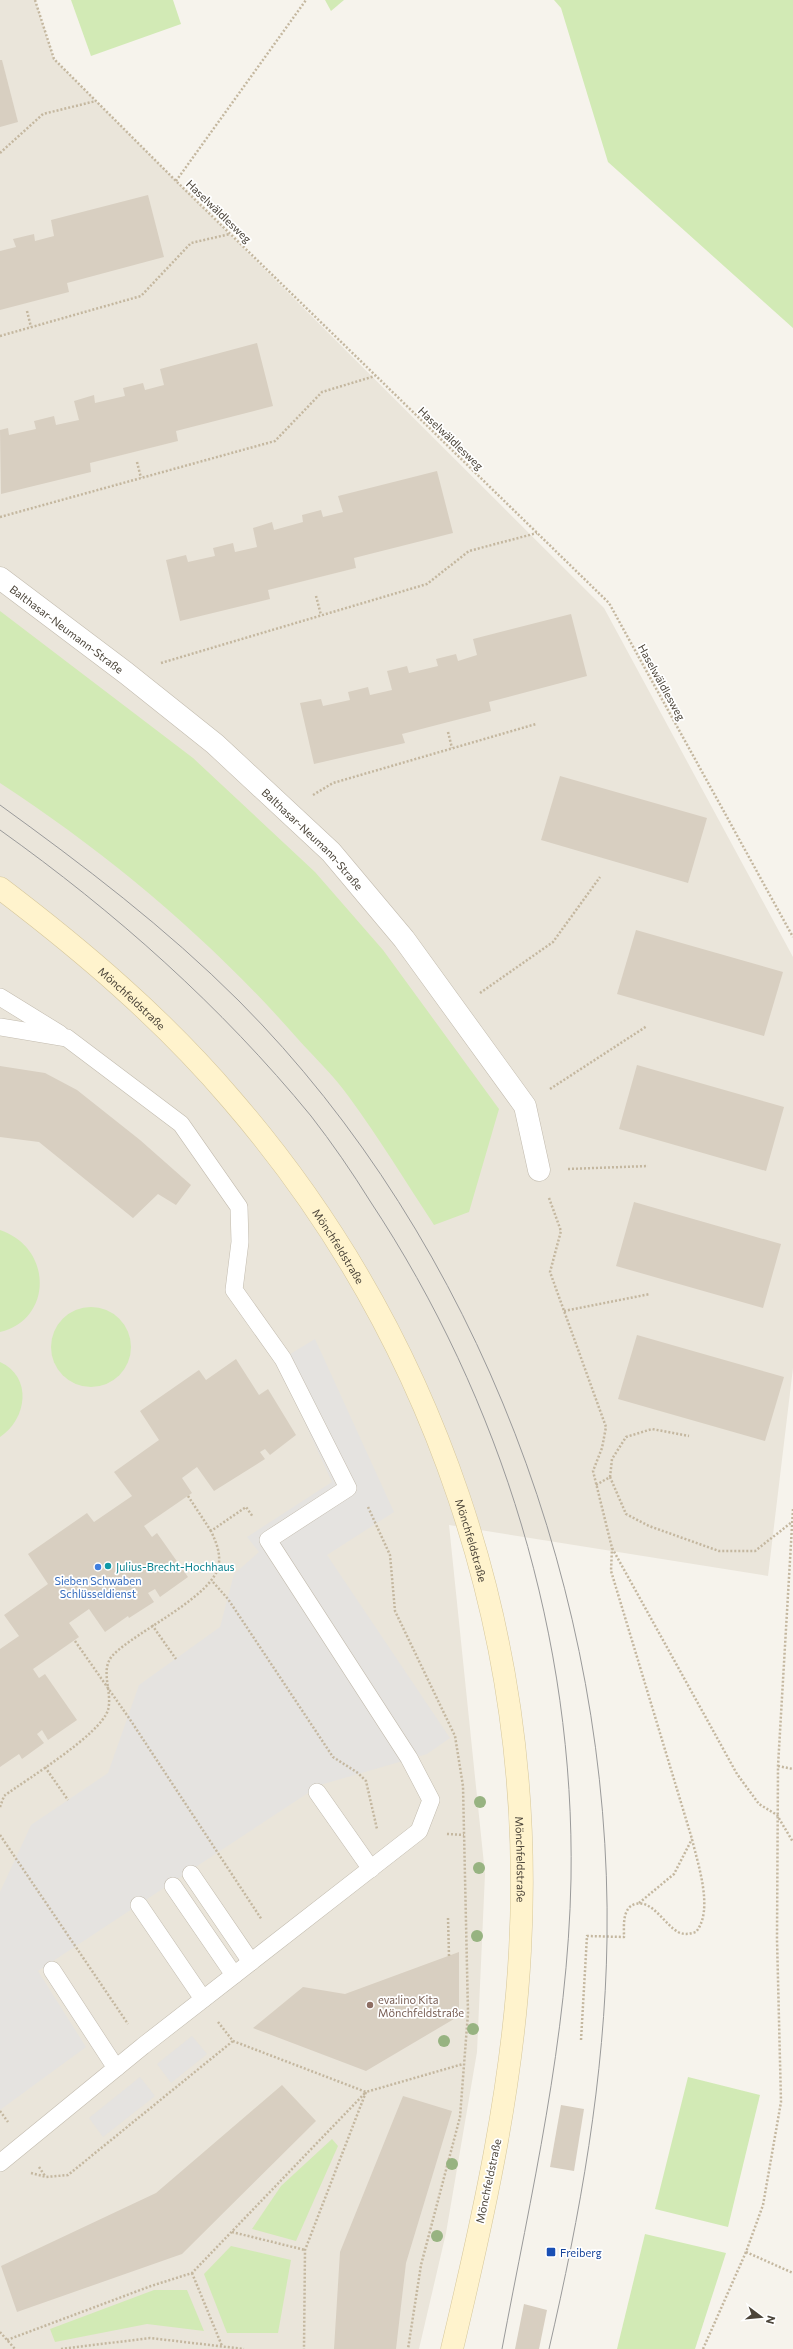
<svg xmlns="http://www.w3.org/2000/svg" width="793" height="2349" viewBox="0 0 793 2349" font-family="Commissioner,sans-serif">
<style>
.residential{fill:#eae5da}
.green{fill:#d2eab5}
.parking{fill:#e5e3e0}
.building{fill:#d8cfc1}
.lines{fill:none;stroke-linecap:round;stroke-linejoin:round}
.service-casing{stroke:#c2bbae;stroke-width:18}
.minor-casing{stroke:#c2bbae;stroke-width:23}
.secondary-casing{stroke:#d6c79b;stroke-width:23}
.path{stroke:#c4b79f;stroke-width:2.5;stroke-dasharray:2 2;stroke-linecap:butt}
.service{stroke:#fff;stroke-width:17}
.minor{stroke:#fff;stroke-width:22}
.secondary{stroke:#fff3cd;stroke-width:22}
.tram{stroke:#9a9a9a;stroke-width:1}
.tree{fill:#97b381}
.culture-dot{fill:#0f9aa8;stroke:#fff;stroke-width:1.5}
.shop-dot{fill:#3f7fe0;stroke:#fff;stroke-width:1.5}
.education-dot{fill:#8d6e63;stroke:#fff;stroke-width:1.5}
.transit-dot{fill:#1a4fb4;stroke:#fff;stroke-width:1.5}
.labels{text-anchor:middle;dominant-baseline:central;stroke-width:3.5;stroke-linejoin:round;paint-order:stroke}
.street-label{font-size:11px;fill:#4b4439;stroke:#fff}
.culture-label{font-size:11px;fill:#0d838f;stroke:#fff;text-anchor:start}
.shop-label{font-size:11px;fill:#366cbe;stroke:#fff}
.education-label{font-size:11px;fill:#785e54;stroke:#fff;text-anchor:start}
.transit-label{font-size:11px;fill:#164399;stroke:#fff;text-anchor:start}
</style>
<rect width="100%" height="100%" fill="#f6f3ec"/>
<polygon class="residential" points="0,0 35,0 54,59 604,608 793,957 793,1368 768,1576 449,1525 485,1874 477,2052 446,2233 419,2349 0,2349"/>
<g class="green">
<polygon points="71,0 173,0 181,24 91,56"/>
<polygon points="325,0 344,0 331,11"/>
<polygon points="554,0 793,0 793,328 608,162 561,8"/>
<path d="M0 611 193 758 315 872 383 950 499 1109 469 1212 434 1225C406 1182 379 1138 349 1097 334 1076 314 1057 297 1038 210 939 110 855 0 783Z"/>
<path d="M0 1230C53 1248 53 1319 0 1332Z"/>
<circle cx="91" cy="1347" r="40"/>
<path d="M0 1362C33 1377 27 1419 0 1437Z"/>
<polygon points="688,2077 760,2095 728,2227 655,2209"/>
<polygon points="332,2139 338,2146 296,2241 252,2229 281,2186"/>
<polygon points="645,2234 726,2253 695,2349 617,2349"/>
<polygon points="231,2246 291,2260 278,2333 227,2333 204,2274"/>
<polygon points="154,2290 187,2290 204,2331 147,2324 55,2342 50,2329"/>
</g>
<g class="parking">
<polygon points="315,1339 394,1512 327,1555 450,1738 427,1754 320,1785 38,1971 86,2047 0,2110 0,1892 31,1825 108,1773 139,1685 220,1627 234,1574 259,1552 247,1537 332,1482 277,1362"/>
<polygon points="192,2036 207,2054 171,2083 157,2064"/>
<polygon points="140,2077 155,2096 103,2137 89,2118"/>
</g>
<g class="building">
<polygon points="0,60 2,60 18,122 0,127"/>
<polygon points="148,195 164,257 67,283 69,292 0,310 0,251 16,247 13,239 34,234 35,241 54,236 51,220"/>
<polygon points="257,343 273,406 176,431 178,441 90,463 91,472 1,494 0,430 8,428 9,435 36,429 34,421 54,416 56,425 79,420 74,401 94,395 95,403 125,396 123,388 143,383 145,390 164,385 160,369"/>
<polygon points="437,471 453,533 354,558 356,568 268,590 270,599 180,621 166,560 186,555 188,562 215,556 213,548 233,543 235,552 257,547 253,528 272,522 274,530 303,522 302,515 321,510 323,517 343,512 338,496"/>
<polygon points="571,614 587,676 489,702 491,711 402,734 405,743 314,764 300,703 321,699 323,706 350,700 348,692 368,687 370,695 392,690 387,671 407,666 409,673 438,666 436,659 456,654 458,661 477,655 473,639"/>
<polygon points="560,776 707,818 688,883 541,840"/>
<polygon points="636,930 783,972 764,1036 617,994"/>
<polygon points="637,1065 784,1107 766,1171 619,1129"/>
<polygon points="0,1066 45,1073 77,1090 140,1140 191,1185 176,1205 158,1194 133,1218 39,1142 0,1137"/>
<polygon points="634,1202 781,1244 763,1308 616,1266"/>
<polygon points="637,1335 784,1377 765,1441 618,1399"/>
<polygon points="236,1359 259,1395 268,1389 296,1435 270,1455 265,1449 260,1452 265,1459 214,1491 197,1467 182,1478 192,1493 144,1526 152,1537 157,1533 188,1577 160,1597 155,1589 148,1593 154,1602 129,1618 128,1616 105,1632 89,1609 69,1623 79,1637 33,1669 39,1678 45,1674 77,1720 48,1740 42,1730 37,1734 44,1743 22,1759 19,1754 0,1767 0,1649 19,1636 4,1615 48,1584 28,1554 87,1513 94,1522 132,1496 114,1472 159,1440 140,1411 199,1370 206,1380"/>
<polygon points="459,1952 459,2016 366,2071 253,2028 303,1987 345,1994"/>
<polygon points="282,2085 316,2121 182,2254 17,2312 1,2266 156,2193"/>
<polygon points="403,2096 452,2111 406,2263 396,2349 334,2349 340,2252"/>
<polygon points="561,2105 584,2109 574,2171 550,2167"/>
<polygon points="524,2304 547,2310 539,2349 515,2349"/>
</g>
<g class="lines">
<defs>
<g id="service">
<polyline points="0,997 60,1034"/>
<polyline points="0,1027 67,1038 181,1124 239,1207 240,1242 234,1290 283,1359 348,1488 268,1540 409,1758 431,1800 419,1831 143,2046 0,2163"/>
<polyline points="317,1792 371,1869"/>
<polyline points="191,1874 251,1962"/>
<polyline points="173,1886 234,1975"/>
<polyline points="139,1905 203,1999"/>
<polyline points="52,1970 116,2068"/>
</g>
<g id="minor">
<path id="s1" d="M0 578 126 673 215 744 331 852 404 939 525 1106 539 1170"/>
</g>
<g id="secondary">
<path id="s2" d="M0 888C83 951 163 1019 231 1099 436 1336 537 1639 520 1951 513 2086 483 2219 452 2349"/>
</g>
</defs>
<use href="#service" class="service-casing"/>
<use href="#minor" class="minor-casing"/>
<use href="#secondary" class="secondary-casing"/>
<g class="path">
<polyline points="35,0 54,59 176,181 609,603 793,937"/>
<polyline points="0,153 43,114 96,101"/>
<polyline points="176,181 306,0"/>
<polyline points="27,311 31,327"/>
<polyline points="0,336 141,296 191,243 230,234"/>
<polyline points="137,462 141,478"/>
<polyline points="0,517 275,441 322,392 375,376"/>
<polyline points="316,596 321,615"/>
<polyline points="161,663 427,584 469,551 537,533"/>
<polyline points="448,732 452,748"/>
<polyline points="313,795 333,783 536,724"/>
<polyline points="480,993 553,942 600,877"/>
<polyline points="550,1089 647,1026"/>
<polyline points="568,1169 648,1166"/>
<polyline points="549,1198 561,1231 550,1272 606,1427 602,1448 593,1471 612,1548 737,1774 759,1804 777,1815 793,1842"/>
<polyline points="564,1311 650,1294"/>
<polyline points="610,1477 612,1459 626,1437 652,1429 689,1436"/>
<polyline points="596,1485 610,1477 626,1514 649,1526 719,1551 755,1551 792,1522"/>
<polyline points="188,1496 211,1531"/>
<polyline points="368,1507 390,1555 395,1611 455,1736 463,1786 468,2013 460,2117 421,2265 408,2349"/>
<polyline points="793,1509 778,1766 777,1939 781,2102 763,2205 746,2252 793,2273"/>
<polyline points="213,1582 228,1599 333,1757 358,1773 366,1781 377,1829"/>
<polyline points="152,1625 176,1659"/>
<polyline points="75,1641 129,1718 262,1920"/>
<polyline points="778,1766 793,1769"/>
<polyline points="45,1767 68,1800"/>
<path d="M0 1807 4 1796C27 1779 100 1735 108 1710 113 1692 99 1670 113 1655 136 1631 217 1595 219 1563 220 1551 216 1542 211 1531L246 1507 253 1517"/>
<polyline points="447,1834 464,1835"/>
<polyline points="0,1835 128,2024"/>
<polyline points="639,1903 674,1874 692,1839"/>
<polyline points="448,1918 449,1956"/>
<polyline points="218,2022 233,2041 366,2092 463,2064"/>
<path d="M581 2040 587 1936 624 1937C624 1926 622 1908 635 1904 652 1899 665 1925 678 1932 684 1935 690 1934 696 1932 714 1910 698 1865 692 1839L611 1571 612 1548"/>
<polyline points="0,2111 8,2122"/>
<polyline points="39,2167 45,2176"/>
<polyline points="31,2173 46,2177 68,2175 233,2041"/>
<polyline points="232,2232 305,2250"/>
<polyline points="192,2273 222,2346"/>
<polyline points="0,2332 15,2349"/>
<polyline points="7,2340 151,2286 192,2273 366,2092 305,2250 304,2349"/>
<polyline points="61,2349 150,2338 244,2349"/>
<polyline points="703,2349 746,2252"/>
</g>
<use href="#service" class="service"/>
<use href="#minor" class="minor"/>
<use href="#secondary" class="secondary"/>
<g class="tram">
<path d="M0 805C83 865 166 928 239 1001 479 1242 612 1600 607 1939 605 2077 580 2215 549 2349"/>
<path d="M0 830C115 912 221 1006 311 1116 332 1143 352 1172 370 1201 502 1400 575 1640 571 1879 568 2037 531 2194 502 2349"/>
</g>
</g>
<g class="tree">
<circle cx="480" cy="1802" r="6"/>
<circle cx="479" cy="1868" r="6"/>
<circle cx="477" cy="1936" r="6"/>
<circle cx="473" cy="2029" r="6"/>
<circle cx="444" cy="2041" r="6"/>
<circle cx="452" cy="2164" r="6"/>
<circle cx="437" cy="2236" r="6"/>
</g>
<circle class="culture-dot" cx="108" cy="1566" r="4"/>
<circle class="shop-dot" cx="98" cy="1567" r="4"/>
<circle class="education-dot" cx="370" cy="2005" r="4"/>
<rect class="transit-dot" x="546" y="2247" width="10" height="10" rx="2"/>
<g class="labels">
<g class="street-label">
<text transform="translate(219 211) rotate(44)">Haselwäldlesweg</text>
<text transform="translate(451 438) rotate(44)">Haselwäldlesweg</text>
<text stroke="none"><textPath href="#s1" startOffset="84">Balthasar-Neumann-Straße</textPath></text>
<text transform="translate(662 682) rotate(61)">Haselwäldlesweg</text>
<text stroke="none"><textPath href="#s1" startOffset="408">Balthasar-Neumann-Straße</textPath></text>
<text stroke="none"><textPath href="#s2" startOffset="172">Mönchfeldstraße</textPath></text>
<text stroke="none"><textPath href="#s2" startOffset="496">Mönchfeldstraße</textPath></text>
<text stroke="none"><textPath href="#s2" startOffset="820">Mönchfeldstraße</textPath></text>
<text stroke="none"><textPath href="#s2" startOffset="1144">Mönchfeldstraße</textPath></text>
<text transform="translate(488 2181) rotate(-78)">Mönchfeldstraße</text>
</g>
<g class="culture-label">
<text x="116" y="1566">Julius-Brecht-Hochhaus</text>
</g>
<g class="shop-label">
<text x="98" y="1580">Sieben Schwaben<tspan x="98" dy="13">Schlüsseldienst</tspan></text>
</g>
<g class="education-label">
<text x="378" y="1999">eva:lino Kita<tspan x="378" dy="13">Mönchfeldstraße</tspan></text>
</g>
<g class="transit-label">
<text x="560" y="2252">Freiberg</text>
</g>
</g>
<g transform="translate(761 2317) rotate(106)" stroke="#ffffff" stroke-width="3" paint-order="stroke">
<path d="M0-3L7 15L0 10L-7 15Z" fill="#4b4439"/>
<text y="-6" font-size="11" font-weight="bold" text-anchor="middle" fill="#4b4439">N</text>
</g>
</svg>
